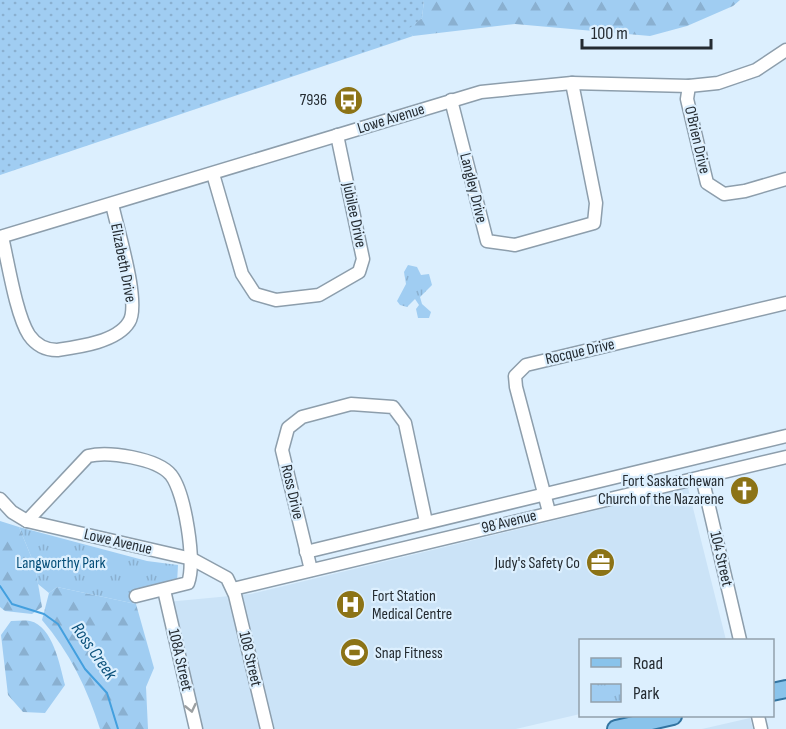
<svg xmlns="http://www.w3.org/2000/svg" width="786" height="729" viewBox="0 0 786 729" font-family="'Sofia Sans Condensed',sans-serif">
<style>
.built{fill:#cbe3f7}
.grass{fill:url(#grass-dots)}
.forest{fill:url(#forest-firs)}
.park{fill:url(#park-tufts)}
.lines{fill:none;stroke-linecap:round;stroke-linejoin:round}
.stream{stroke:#439fde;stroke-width:2}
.minor-casing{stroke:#8d9eac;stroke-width:15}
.major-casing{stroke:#3274a1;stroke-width:20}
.minor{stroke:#fff;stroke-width:12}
.major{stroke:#89c3eb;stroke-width:16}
.oneway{stroke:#9ca0a2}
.labels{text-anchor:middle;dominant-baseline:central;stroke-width:4.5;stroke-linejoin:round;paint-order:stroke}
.poi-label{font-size:16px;fill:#242b31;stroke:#dceffe;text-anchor:end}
.street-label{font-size:16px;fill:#242b31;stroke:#dceffe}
.park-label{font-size:16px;fill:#054e78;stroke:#dceffe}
.water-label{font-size:18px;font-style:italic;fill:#0c527c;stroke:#dceffe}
</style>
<defs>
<pattern id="grass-dots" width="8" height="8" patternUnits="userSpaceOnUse" patternTransform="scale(1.5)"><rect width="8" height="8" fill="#a0cdf2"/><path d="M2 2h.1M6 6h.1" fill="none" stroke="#8ab0d0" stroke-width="1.8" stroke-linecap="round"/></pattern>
<pattern id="forest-firs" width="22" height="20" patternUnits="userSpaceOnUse" patternTransform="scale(1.5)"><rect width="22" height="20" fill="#a0cdf2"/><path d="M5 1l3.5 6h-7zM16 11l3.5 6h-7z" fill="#8ab0d0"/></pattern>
<pattern id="park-tufts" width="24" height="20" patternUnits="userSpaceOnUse" patternTransform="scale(1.5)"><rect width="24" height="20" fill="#a0cdf2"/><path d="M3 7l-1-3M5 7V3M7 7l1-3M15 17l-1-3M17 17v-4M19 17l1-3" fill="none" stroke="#8ab0d0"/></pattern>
</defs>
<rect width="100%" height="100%" fill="#dceffe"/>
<g class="built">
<polygon points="688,488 726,640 580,640 580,714 516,729 191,729 167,602 251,594"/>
<polygon points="750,718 753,729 702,729"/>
</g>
<polygon class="grass" points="0,0 424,0 422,18 407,31 413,36 0,175"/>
<g class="forest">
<polygon points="424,0 740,0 733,6 687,26 650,36 515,24 413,36 406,31 422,18"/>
<polygon points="0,521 19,527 35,566 42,607 32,614 5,611 0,607"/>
<path d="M57 587 136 604 154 668 146 687 148 729H100C88 690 69 651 42 620L49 593Z"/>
<path d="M11 621C17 621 24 620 30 621 53 626 60 666 65 685L45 713 23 712 8 695 1 635Z"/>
</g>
<g class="park">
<polygon points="408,265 417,267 421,275 429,274 432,285 420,297 422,304 431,312 429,318 418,318 416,309 419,305 415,299 407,307 400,305 397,301 406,284 404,272"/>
<polygon points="19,527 147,561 178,565 177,583 136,595 136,604 57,587 49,593 38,584 35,566"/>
</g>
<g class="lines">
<polyline class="stream" points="0,586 12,604 44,614 58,624 85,669 107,693 118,729"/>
<defs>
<g id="minor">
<polyline points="689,86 687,99 707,183 724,194 745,191 786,179"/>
<polyline points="451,100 487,241 515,245 594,223 596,203 572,83"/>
<polyline points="213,174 242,274 255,294 276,300 319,295 359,272 363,259 337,135"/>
<polyline points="0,237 481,92 572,83 689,86 718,83 756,70 786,50"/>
<path d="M2 237C8 262 16 315 29 335 36 345 46 350 57 350 78 347 117 342 129 322 141 304 117 228 112 204"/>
<polyline points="702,477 740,640"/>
<polyline points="0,499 12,512 27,521 192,559 227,578 235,595 267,729"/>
<polyline points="549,512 516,387 515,376 526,365 786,303"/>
<path d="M27 521 88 456C108 451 157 458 171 475 185 493 196 562 188 583L136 596"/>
<polyline points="306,552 786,436"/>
<polyline points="311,570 282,450 288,428 302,417 351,404 393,407 405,423 426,522"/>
<polyline points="233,589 786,457"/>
<polyline points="164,590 196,729"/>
<polyline points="758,716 761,729"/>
</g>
<g id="major">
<polyline points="772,692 786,689"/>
<polyline points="616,729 673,716"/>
</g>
</defs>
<use href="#minor" class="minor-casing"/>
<use href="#major" class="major-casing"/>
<use href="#minor" class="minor"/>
<use href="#major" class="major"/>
</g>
<defs><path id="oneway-chevron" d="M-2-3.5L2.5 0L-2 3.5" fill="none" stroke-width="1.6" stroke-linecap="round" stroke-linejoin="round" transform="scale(1.5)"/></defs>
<use class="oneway" href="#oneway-chevron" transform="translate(191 708) rotate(77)"/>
<defs>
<symbol id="bus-disc" viewBox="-11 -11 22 22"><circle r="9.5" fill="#8c7316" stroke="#dceffe"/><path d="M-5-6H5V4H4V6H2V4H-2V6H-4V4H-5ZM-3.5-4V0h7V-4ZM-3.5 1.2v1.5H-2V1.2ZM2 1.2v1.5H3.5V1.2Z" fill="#fff"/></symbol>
<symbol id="church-disc" viewBox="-11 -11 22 22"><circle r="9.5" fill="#8c7316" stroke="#dceffe"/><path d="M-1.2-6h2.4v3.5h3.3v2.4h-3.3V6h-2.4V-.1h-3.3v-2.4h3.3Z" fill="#fff"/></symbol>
<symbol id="office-disc" viewBox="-11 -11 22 22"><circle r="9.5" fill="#8c7316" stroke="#dceffe"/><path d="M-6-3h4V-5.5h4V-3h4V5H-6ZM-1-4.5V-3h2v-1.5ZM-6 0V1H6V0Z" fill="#fff"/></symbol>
<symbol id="hospital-disc" viewBox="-11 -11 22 22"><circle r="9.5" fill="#8c7316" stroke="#dceffe"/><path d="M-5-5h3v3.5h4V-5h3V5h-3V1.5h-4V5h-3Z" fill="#fff"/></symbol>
<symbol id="stadium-disc" viewBox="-11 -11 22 22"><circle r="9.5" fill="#8c7316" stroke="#dceffe"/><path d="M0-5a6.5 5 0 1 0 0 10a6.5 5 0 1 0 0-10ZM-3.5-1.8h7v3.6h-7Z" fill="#fff"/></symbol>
</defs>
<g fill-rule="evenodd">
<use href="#bus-disc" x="332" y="84" width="33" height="33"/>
<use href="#church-disc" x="728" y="474" width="33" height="33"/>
<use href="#office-disc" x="584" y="546" width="33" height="33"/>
<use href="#hospital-disc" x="334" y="588" width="33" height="33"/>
<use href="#stadium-disc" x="338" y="636" width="33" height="33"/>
</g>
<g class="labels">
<g class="poi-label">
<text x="327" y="100">7936</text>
<text x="724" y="481">Fort Saskatchewan<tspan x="724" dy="18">Church of the Nazarene</tspan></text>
<text x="580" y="563">Judy's Safety Co</text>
<text x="372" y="596" text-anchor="start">Fort Station<tspan x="372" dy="18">Medical Centre</tspan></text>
<text x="375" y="653" text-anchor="start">Snap Fitness</text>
</g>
<g class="street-label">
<text transform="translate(391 119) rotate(-17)">Lowe Avenue</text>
<text transform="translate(697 140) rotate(77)">O'Brien Drive</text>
<text transform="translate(473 188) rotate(76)">Langley Drive</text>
<text transform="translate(354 215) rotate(78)">Jubilee Drive</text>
<text transform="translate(123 263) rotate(79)">Elizabeth Drive</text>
<text transform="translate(580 352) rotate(-13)">Rocque Drive</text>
<text transform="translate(292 492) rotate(77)">Ross Drive</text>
<text transform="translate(509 522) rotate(-14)">98 Avenue</text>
<text transform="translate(118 542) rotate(13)">Lowe Avenue</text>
<text transform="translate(721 559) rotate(77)">104 Street</text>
<text transform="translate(250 659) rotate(77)">108 Street</text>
<text transform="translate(180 660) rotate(77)">108A Street</text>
</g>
<g class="park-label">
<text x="61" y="563">Langworthy Park</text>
</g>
<g class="water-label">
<text transform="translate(94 651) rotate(55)">Ross Creek</text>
</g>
</g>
<rect x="579" y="639" width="195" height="78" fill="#dceffe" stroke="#92a1ac" stroke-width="1.5"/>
<rect x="591" y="658" width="30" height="9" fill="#89c3eb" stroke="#92a1ac" stroke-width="1.5"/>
<text x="633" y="669" font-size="18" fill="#242b31">Road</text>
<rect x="591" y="684" width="30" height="18" fill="url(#park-tufts)" stroke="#92a1ac" stroke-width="1.5"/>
<text x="633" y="699" font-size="18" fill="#242b31">Park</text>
<path d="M582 39v9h129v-9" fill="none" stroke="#242b31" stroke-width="3"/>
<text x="591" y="39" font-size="18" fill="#242b31" stroke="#dceffe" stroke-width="4.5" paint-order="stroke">100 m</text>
</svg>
